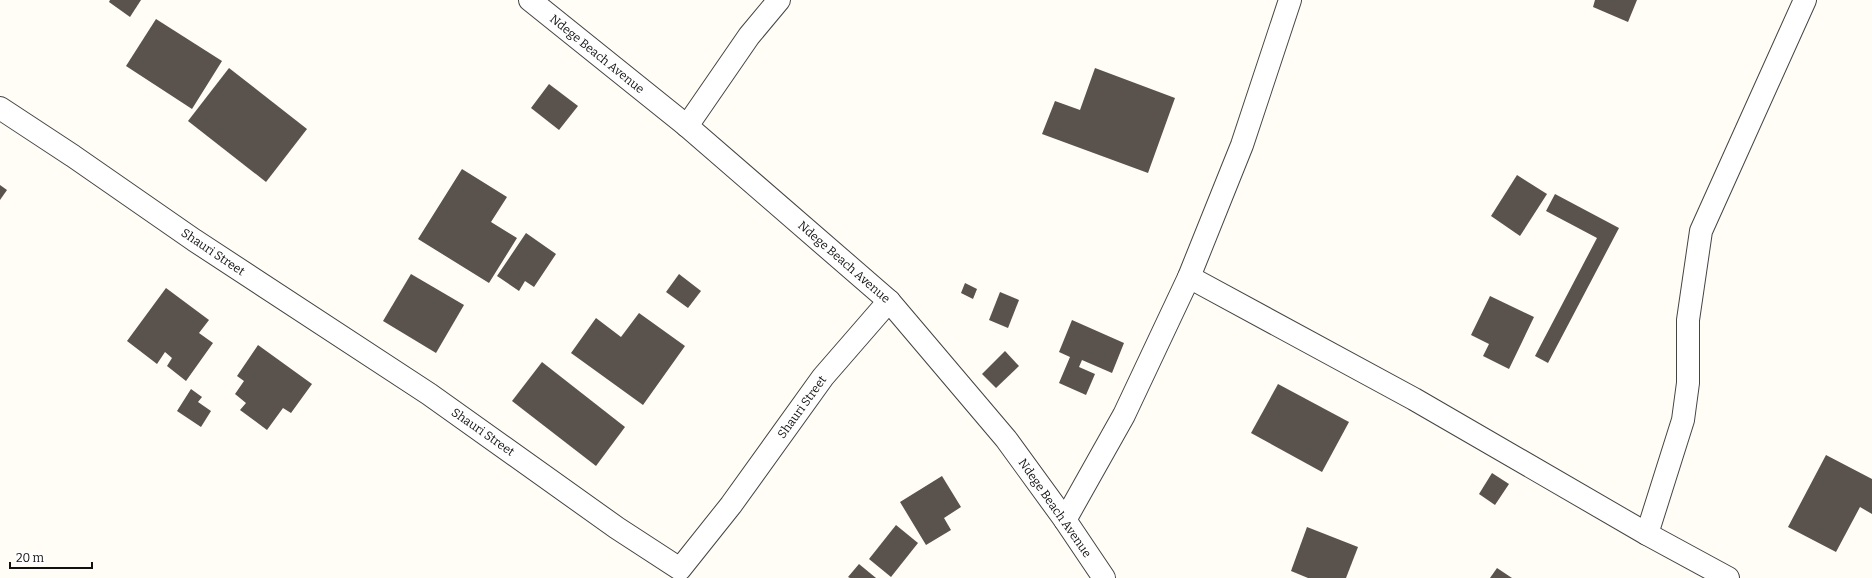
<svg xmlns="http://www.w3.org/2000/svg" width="1872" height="578" viewBox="0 0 1872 578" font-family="Bitter,serif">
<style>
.building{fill:#5a524d}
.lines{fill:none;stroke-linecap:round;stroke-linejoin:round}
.street-casing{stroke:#444;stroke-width:24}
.street{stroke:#fff;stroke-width:22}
.labels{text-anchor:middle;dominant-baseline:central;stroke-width:4;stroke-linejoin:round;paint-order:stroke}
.street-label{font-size:12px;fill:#111;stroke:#fff}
</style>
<rect width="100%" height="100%" fill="#fffdf5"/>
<g class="building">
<polygon points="110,0 141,0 130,17 109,2"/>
<polygon points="1595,0 1637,0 1628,22 1593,7"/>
<polygon points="156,19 222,61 192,109 126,66"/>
<polygon points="229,68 307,129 266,182 188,121"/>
<polygon points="1095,68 1175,98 1148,173 1042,134 1055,101 1080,110"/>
<polygon points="549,84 578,106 559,130 531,108"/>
<polygon points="462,169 507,197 491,222 517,238 489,283 418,239"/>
<polygon points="1517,175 1547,194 1520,236 1491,216"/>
<polygon points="0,185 7,190 0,200"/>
<polygon points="1555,194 1619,228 1548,363 1535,356 1597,238 1546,211"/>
<polygon points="526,233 556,254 534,287 525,281 519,291 497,276"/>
<polygon points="411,274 464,305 436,353 383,321"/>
<polygon points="679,274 701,291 688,308 666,292"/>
<polygon points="965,283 977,289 973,299 961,293"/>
<polygon points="166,288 209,320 199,333 213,343 186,381 167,366 172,358 165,352 157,364 127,341"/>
<polygon points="1000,292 1019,300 1008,328 989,320"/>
<polygon points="1490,296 1534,317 1509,369 1483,356 1489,344 1471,335"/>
<polygon points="639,313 685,346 643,405 571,353 596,318 621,337"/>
<polygon points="1072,320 1124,343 1112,373 1082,360 1079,367 1095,374 1086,395 1059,383 1070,357 1059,352"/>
<polygon points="258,345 312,384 291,413 283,408 267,430 240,410 246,403 235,394 244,381 237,376"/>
<polygon points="1005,351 1019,366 996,388 982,374"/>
<polygon points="542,362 625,427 596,466 512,401"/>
<polygon points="1278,384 1349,422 1322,472 1251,433"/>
<polygon points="191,389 202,397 198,402 211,411 201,427 177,411"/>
<polygon points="1826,455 1872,479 1872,514 1860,507 1836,552 1788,527"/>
<polygon points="1492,473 1509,484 1495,505 1479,494"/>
<polygon points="942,476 961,507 944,518 951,530 926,545 900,502"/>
<polygon points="896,525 918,543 891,577 869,559"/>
<polygon points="1307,527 1358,547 1346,578 1308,578 1291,571"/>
<polygon points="859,564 876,578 850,578 848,577"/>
<polygon points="1497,568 1512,578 1490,578"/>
</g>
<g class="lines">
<defs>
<g id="street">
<polyline points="530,0 687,126 889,301 1006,439 1065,520 1104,578"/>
<polyline points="0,108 73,156 194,240 429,394 617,528 680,569 731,505 823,377 889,301"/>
<polyline points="687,126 749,36 779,0"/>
<polyline points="1189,277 1414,399 1647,534 1728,578"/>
<polyline points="1065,520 1124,415 1189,277 1242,145 1290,0"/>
<polyline points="1647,534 1683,420 1688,383 1688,320 1701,231 1805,0"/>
</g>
</defs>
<use href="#street" class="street-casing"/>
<use href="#street" class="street"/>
</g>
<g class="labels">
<g class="street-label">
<text transform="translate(597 54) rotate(39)">Ndege Beach Avenue</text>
<text transform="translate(213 252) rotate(34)">Shauri Street</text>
<text transform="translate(844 262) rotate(41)">Ndege Beach Avenue</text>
<text transform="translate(802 407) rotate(-54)">Shauri Street</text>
<text transform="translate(483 432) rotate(35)">Shauri Street</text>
<text transform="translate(1055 508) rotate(55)">Ndege Beach Avenue</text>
</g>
</g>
<path d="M10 562v6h82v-6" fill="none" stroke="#111111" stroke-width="2"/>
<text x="16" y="562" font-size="12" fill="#111111" stroke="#ffffff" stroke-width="3" paint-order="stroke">20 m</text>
</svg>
